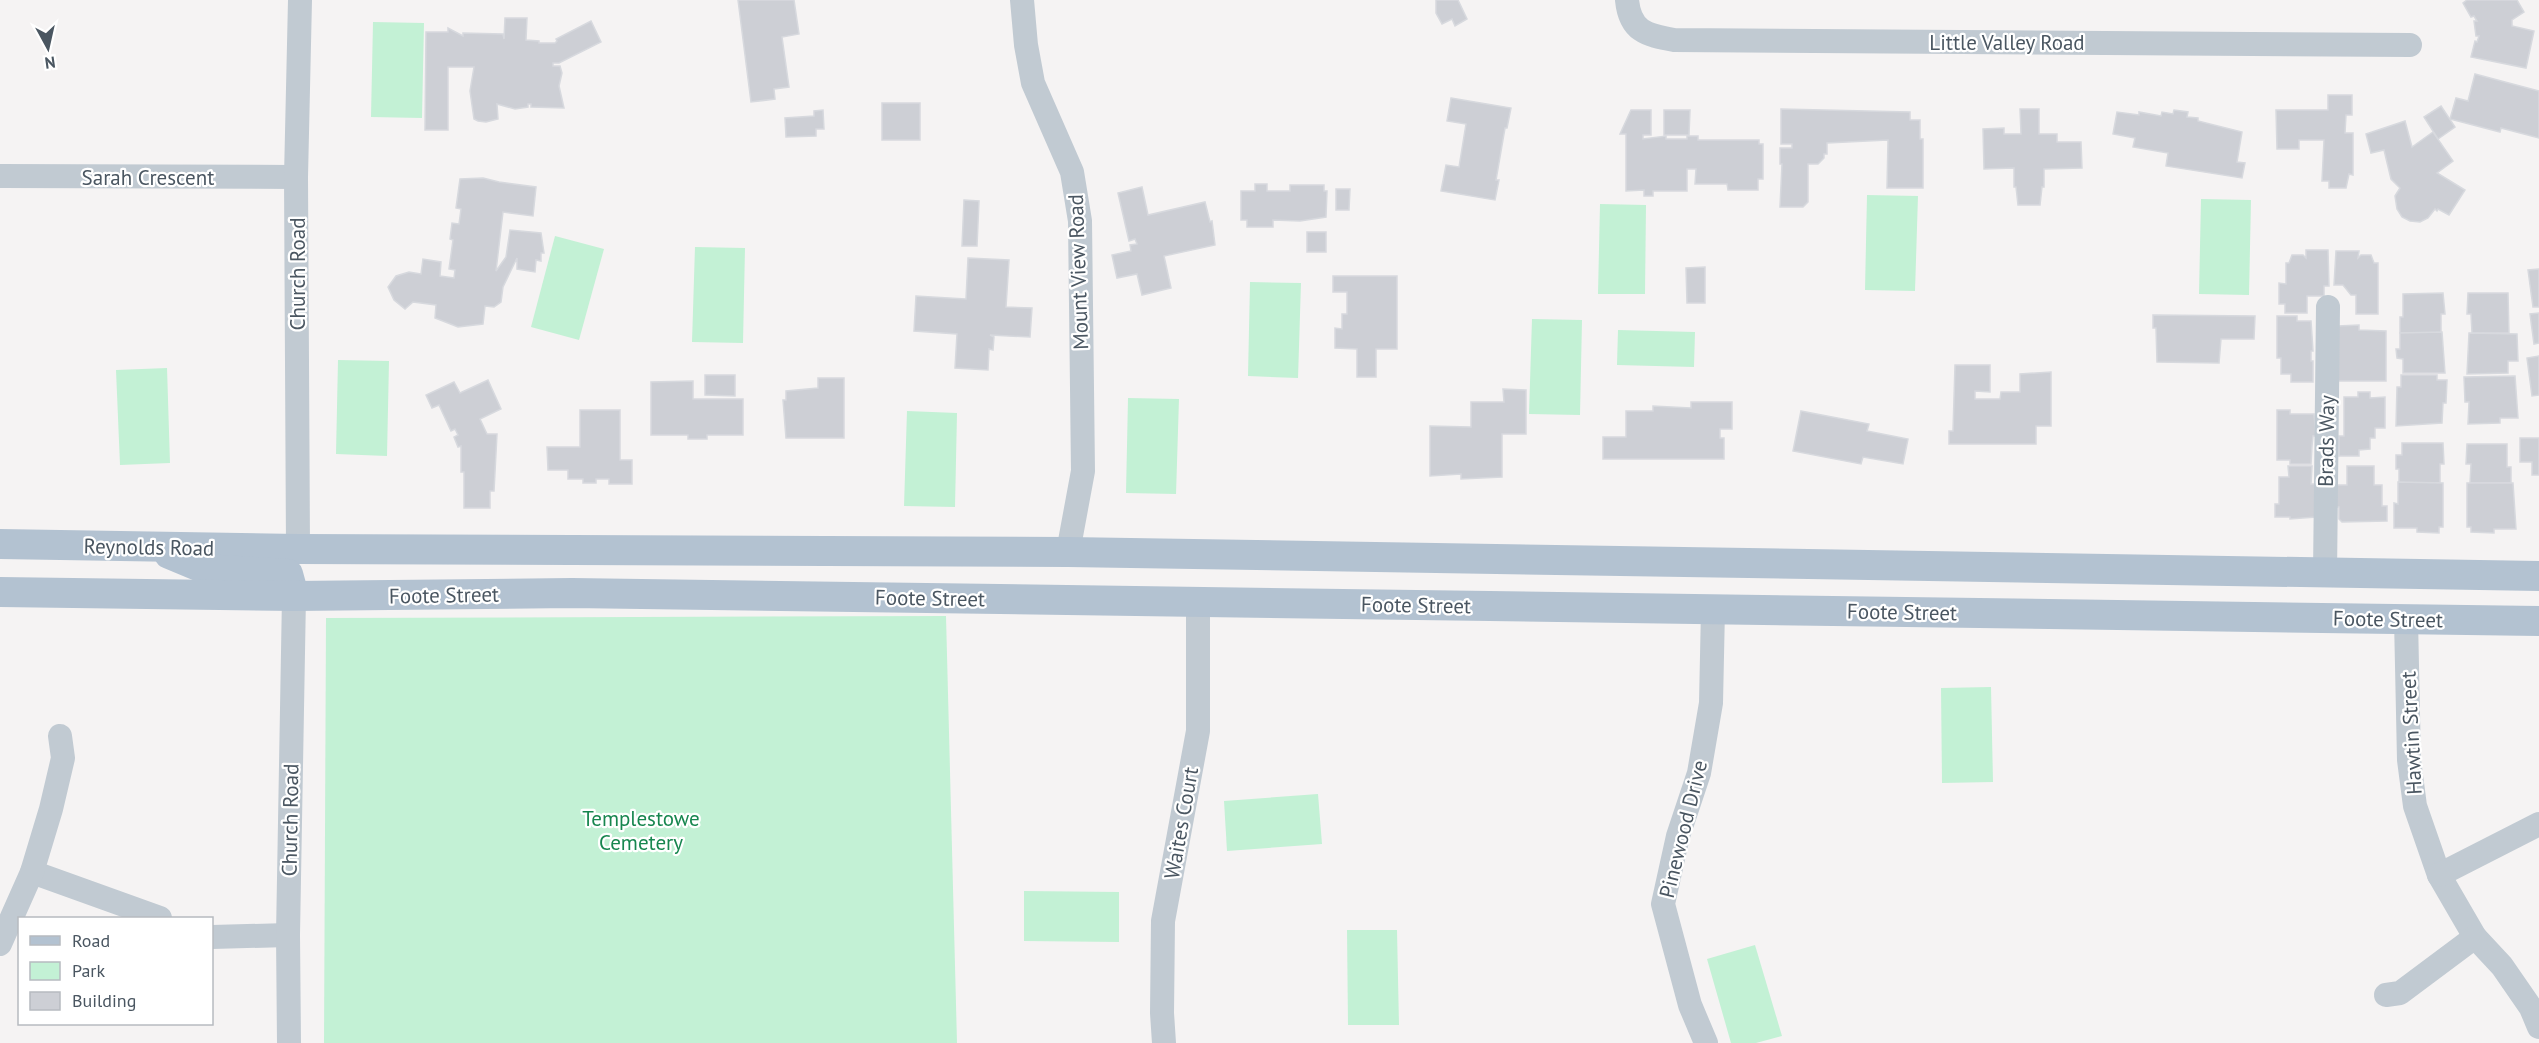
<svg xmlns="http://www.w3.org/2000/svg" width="2539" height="1043" viewBox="0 0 2539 1043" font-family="'PT Sans',sans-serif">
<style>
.green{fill:#c3f1d5}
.building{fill:#cdcfd5;stroke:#d7d9de;stroke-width:1.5}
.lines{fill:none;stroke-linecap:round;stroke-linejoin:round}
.minor{stroke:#c1cad2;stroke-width:24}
.major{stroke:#b3c2d1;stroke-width:30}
.labels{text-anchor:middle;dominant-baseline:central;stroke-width:4.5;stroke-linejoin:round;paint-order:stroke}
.street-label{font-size:21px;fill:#4a5661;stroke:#fff}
.park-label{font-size:21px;fill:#17864f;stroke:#fff}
</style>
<rect width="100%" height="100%" fill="#f5f3f3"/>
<g class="green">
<polygon points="373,22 424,23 422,118 371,117"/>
<polygon points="1867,195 1918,196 1915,291 1865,290"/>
<polygon points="2201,199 2251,200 2249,295 2199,294"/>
<polygon points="1600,204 1646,205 1645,294 1598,294"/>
<polygon points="555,236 604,249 579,340 531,327"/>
<polygon points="695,247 745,248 743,343 692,342"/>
<polygon points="1250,282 1301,283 1298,378 1248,376"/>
<polygon points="1532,319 1582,320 1580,415 1529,414"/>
<polygon points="1618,330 1695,332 1694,367 1617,365"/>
<polygon points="338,360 389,361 387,456 336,454"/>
<polygon points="167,368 170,463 120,465 116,370"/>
<polygon points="1128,398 1179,399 1176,494 1126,493"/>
<polygon points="907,411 957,413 955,507 904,506"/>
<polygon points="946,616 957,1043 324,1043 326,618"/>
<polygon points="1991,687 1993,782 1942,783 1941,688"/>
<polygon points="1318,794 1322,844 1227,851 1224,801"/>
<polygon points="1024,891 1119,892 1119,942 1024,941"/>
<polygon points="1347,930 1397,930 1399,1025 1348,1025"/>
<polygon points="1755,945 1782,1036 1756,1043 1731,1043 1707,959"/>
</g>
<g class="building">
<polygon points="738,0 794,0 799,34 782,37 789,87 774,89 775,99 751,102"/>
<polygon points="1436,0 1458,0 1467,19 1455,26 1452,19 1442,24 1436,13"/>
<polygon points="2467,0 2517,0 2524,12 2512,20 2512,26 2534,31 2526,68 2471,57 2475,41 2477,42 2479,36 2476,36 2474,21 2477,21 2474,16 2471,17 2463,3"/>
<polygon points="505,18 527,18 526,40 539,41 539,43 555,43 557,41 556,39 591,21 601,42 559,63 553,63 553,66 560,66 562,73 559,86 564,108 531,107 531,104 528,104 528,107 515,109 497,104 498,119 486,122 478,121 474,119 470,91 474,67 448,67 448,130 425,130 426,32 448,32 448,28 463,36 463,33 503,34 504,39"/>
<polygon points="2475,74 2539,91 2539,138 2501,128 2500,132 2450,119 2456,98 2468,101"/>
<polygon points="2328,95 2352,95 2352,115 2346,115 2345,133 2353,133 2353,175 2349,174 2346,188 2329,188 2329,181 2322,181 2324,140 2299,140 2299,149 2277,149 2276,110 2328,110"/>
<polygon points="1451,98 1511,108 1507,128 1505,128 1496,180 1499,180 1495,200 1441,191 1446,165 1459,167 1466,124 1447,121"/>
<rect x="882" y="103" width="38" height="37"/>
<polygon points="2441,106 2455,127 2438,139 2424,117"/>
<polygon points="1781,109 1910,112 1910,120 1920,120 1920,139 1923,139 1923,188 1887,188 1888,140 1827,143 1827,154 1824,154 1824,158 1818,164 1808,164 1808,202 1803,207 1780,207 1782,164 1780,164 1780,148 1792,148 1792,144 1781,144"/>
<polygon points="2020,109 2039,109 2039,134 2057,134 2057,142 2081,142 2082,168 2044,169 2044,187 2042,187 2040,205 2018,205 2016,187 2014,187 2014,168 1984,169 1983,129 2004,128 2004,134 2021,134"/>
<polygon points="823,110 824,129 816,129 816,136 786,137 785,118 814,116 814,111"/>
<polygon points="1631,110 1651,110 1651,135 1643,135 1643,139 1666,136 1666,139 1687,139 1687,136 1698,136 1698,140 1759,140 1759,144 1763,144 1763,179 1758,179 1758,190 1728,190 1727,184 1695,184 1696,169 1687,169 1687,191 1653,191 1653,196 1644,196 1644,190 1626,191 1626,134 1620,134"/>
<polygon points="1664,110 1690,110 1689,135 1664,135"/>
<polygon points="2174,110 2188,112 2187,117 2198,118 2198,121 2242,132 2237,162 2245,163 2242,178 2166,166 2168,153 2133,147 2135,138 2113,134 2117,112 2139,115 2139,112 2161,116 2162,112 2173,114"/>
<polygon points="2405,121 2412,147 2433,132 2453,161 2437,173 2465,190 2449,215 2438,209 2437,211 2435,209 2428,218 2420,222 2410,221 2402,217 2397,209 2395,196 2400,188 2391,179 2384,150 2371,153 2366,134"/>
<polygon points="483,178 499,182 536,187 533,216 503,212 496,271 506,257 510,230 541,233 544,253 541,253 541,261 536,260 535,272 517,269 517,258 503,287 501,302 494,307 485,306 483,324 458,327 435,318 436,305 413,302 405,309 394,300 388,287 396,276 409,272 421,274 423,259 441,262 440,276 454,278 455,270 449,269 453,240 450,239 452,223 459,224 461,209 456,208 460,179"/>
<polygon points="1255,184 1267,184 1267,191 1290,191 1290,185 1324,185 1324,191 1327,191 1326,217 1300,221 1273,220 1273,227 1247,227 1247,220 1241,220 1241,191 1255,191"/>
<polygon points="1142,187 1148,215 1205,202 1210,222 1212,221 1215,245 1164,256 1171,288 1142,295 1137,274 1117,278 1112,255 1131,251 1130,245 1137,244 1135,239 1129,241 1118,193"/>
<polygon points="1336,189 1350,189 1349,210 1336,210"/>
<polygon points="964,200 979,201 977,246 962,246"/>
<rect x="1307" y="232" width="19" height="20"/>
<polygon points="2306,250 2328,250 2329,286 2324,286 2324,296 2307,296 2307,313 2285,313 2285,304 2279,304 2279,283 2286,284 2286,263 2289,263 2292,255 2303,255 2306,258"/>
<polygon points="2336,251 2359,251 2358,258 2361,255 2371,255 2374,263 2378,263 2378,314 2356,314 2356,295 2351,295 2343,285 2334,285"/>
<polygon points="968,258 1009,260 1006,307 1032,308 1030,337 990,335 994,337 993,350 989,349 988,370 955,368 957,334 914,331 916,296 966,299"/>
<polygon points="1705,267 1705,303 1687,303 1686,268"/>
<polygon points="2539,269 2539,307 2533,307 2528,270"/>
<polygon points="1333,276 1397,276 1397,349 1376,349 1376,377 1357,377 1357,349 1335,348 1335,328 1342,329 1342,314 1347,314 1347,292 1333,292"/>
<polygon points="2443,293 2445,314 2441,314 2441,333 2400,333 2400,317 2403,317 2403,294"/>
<polygon points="2468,293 2508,293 2509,333 2472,333 2471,314 2467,314"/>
<polygon points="2539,313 2539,343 2534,344 2530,314"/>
<polygon points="2153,315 2255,316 2254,339 2221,339 2219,363 2157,362 2156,328 2153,328"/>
<polygon points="2277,316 2297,316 2297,321 2311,321 2313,351 2311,351 2311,361 2313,361 2313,382 2291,382 2291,374 2281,374 2281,358 2277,358"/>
<polygon points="2359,325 2359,330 2386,331 2386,381 2338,381 2338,326"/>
<polygon points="2442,332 2445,373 2403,373 2403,359 2397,358 2396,349 2400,349 2400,333"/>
<polygon points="2469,333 2517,334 2518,361 2508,361 2508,373 2467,374"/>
<polygon points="2539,356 2539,395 2532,396 2527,358"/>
<polygon points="1955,365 1990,365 1990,392 1975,391 1975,399 2000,399 2001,392 2020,392 2020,374 2051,372 2051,426 2036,426 2036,444 1949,444 1949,431 1953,431"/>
<polygon points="705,375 735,375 735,396 705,395"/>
<polygon points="2401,375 2437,375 2437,380 2447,380 2446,403 2443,403 2442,423 2396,426 2397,387 2401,387"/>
<polygon points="2515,376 2518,418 2500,418 2500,423 2468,424 2469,402 2465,402 2464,377"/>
<polygon points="818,378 844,378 844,438 786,438 783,400 786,400 786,391 818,388"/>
<polygon points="488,380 501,409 480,419 487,434 497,434 494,491 490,491 490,508 464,508 464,472 461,472 461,446 458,447 454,437 458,435 455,429 451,431 439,405 432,408 426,395 454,382 460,393"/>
<polygon points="693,381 693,399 743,399 743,435 707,435 707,439 688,439 688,435 651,435 651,382"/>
<polygon points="1503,389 1526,390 1526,434 1502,434 1502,477 1461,479 1461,474 1430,476 1430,426 1471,427 1471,402 1504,402"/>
<polygon points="2358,392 2370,392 2370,398 2385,397 2385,428 2375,428 2375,438 2370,438 2370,449 2359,450 2359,456 2339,456 2339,436 2344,436 2344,397 2358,397"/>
<polygon points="1691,402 1732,402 1732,429 1720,429 1720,438 1724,438 1724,459 1603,459 1603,437 1626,437 1626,411 1653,411 1653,406 1691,408"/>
<polygon points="580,410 620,410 620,460 632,460 632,484 609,484 609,479 596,479 596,483 583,483 583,479 568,479 568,470 548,470 547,447 580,447"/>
<polygon points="2277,410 2290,410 2290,414 2314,414 2316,436 2313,436 2312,446 2311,464 2290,464 2290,460 2277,460"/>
<polygon points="1801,411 1869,424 1867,431 1908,439 1903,464 1863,457 1861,464 1793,451"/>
<polygon points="2520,438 2539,438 2539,475 2532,475 2532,462 2520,462"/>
<polygon points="2402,443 2443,443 2444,464 2440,464 2440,483 2399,483 2399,469 2396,469 2396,455 2402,455"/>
<polygon points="2467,444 2507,444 2507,467 2511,467 2511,483 2470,483 2471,464 2466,464"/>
<polygon points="2288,466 2312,466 2311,484 2316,484 2316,517 2290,519 2290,517 2275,517 2275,504 2279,504 2279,477 2289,477"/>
<polygon points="2347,466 2374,466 2374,485 2382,485 2382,506 2387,506 2387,521 2342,522 2339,519 2339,507 2335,507 2337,485 2347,485"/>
<polygon points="2398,482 2443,483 2443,527 2439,527 2439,533 2417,532 2417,528 2394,528 2394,503 2398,504"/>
<polygon points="2467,483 2513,483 2516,529 2494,529 2494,533 2471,532 2471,527 2467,527"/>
</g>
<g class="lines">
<g class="minor">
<polyline points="1022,0 1026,45 1033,83 1072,172 1080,221 1083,471 1068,552"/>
<path d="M1627 0C1630 31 1646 35 1674 40L2410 45"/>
<polyline points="0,176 296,177"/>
<polyline points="298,549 296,177 300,0"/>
<polyline points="2325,574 2328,307"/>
<polyline points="2406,619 2409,760 2415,806 2439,875 2475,937 2502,966 2531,1008 2539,1027"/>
<polyline points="32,872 160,918"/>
<polyline points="2439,875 2539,824"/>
<polyline points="212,937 288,935"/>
<polyline points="0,944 32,872 51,809 63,758 60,736"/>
<polyline points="2386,995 2400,993 2475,937"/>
<polyline points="289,1043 288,935 294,596"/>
<polyline points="1164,1043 1162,1013 1163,921 1198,731 1198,602"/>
<polyline points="1706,1043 1690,1005 1663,904 1678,836 1699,773 1711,703 1713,609"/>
</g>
<g class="major">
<polyline points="0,544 298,549 1068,552 2539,576"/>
<polyline points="169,554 205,569 288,574 294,596"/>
<polyline points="0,592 294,596 572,593 2539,621"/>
</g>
</g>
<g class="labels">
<g class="street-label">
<text x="2007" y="42">Little Valley Road</text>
<text x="148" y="177">Sarah Crescent</text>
<text transform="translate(1078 272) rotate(-92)">Mount View Road</text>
<text transform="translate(297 274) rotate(-90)">Church Road</text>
<text transform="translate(2326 441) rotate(-89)">Brads Way</text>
<text transform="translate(149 547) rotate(1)">Reynolds Road</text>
<text transform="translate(444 595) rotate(-1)">Foote Street</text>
<text transform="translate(930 598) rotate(1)">Foote Street</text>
<text transform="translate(1416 605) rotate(1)">Foote Street</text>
<text transform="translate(1902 612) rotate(1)">Foote Street</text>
<text transform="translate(2388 619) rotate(1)">Foote Street</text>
<text transform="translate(2411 733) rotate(-93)">Hawtin Street</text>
<text transform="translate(290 820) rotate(-89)">Church Road</text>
<text transform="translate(1181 823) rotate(-80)">Waites Court</text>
<text transform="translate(1683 829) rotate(-76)">Pinewood Drive</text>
</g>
<g class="park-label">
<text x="641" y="818">Templestowe<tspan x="641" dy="24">Cemetery</tspan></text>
</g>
</g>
<rect x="18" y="917" width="195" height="108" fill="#ffffff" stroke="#b7bbc0" stroke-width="1.5"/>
<rect x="30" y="936" width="30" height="9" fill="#b3c2d1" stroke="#b7bbc0" stroke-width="1.5"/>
<text x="72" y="947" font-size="18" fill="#4a5661">Road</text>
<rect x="30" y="962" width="30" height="18" fill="#c3f1d5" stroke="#b7bbc0" stroke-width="1.5"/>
<text x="72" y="977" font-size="18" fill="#4a5661">Park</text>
<rect x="30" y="992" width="30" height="18" fill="#cdcfd5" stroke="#b7bbc0" stroke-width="1.5"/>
<text x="72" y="1007" font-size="18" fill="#4a5661">Building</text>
<g transform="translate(48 48) rotate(172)" stroke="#ffffff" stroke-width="4.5" paint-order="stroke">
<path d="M0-4.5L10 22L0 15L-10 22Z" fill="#4a5661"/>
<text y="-9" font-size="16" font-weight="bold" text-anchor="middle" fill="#4a5661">N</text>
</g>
</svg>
